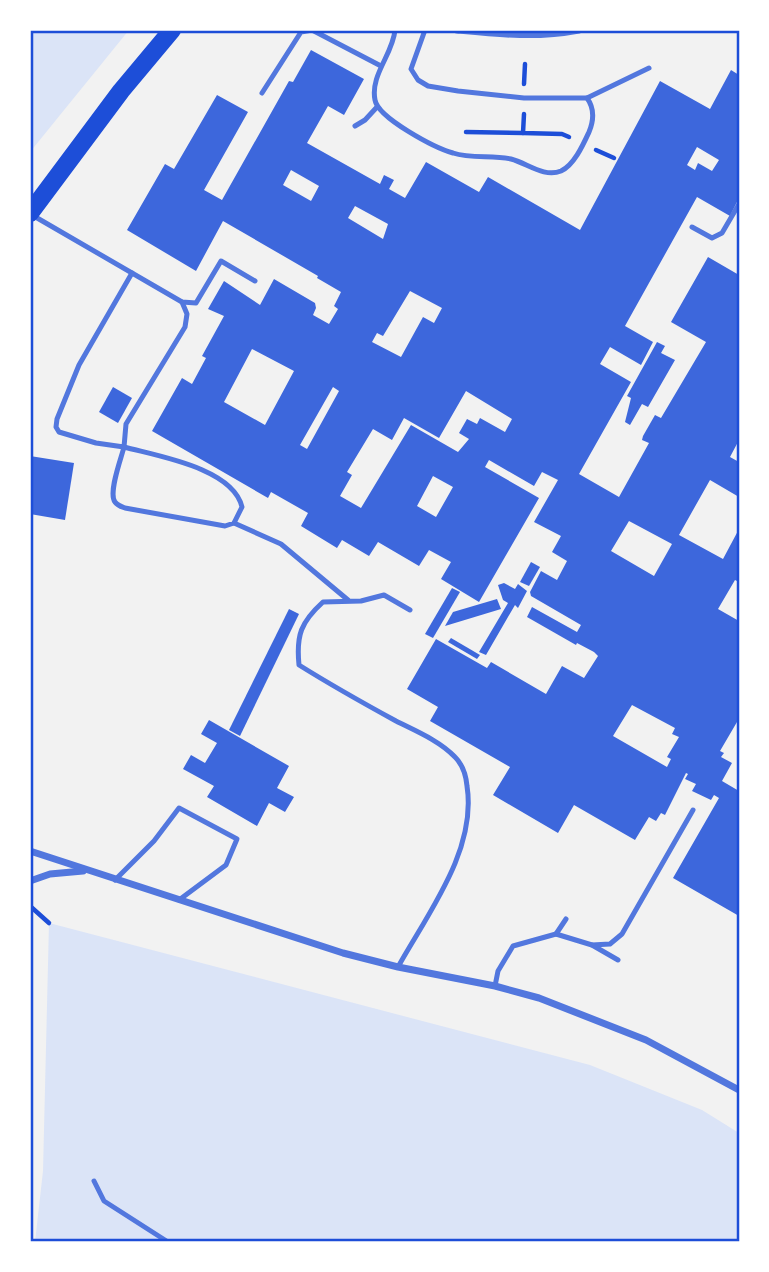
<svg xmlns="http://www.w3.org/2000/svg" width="769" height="1272" viewBox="0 0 769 1272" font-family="'Space Grotesk',sans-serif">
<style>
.green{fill:#dbe4f7}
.building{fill:#3d67dc;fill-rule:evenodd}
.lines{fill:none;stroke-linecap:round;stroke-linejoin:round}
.path{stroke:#1d4ed8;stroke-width:4.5}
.service{stroke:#5277de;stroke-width:5}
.minor{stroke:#5277de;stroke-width:7}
.primary{stroke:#1d4ed8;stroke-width:18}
.neatline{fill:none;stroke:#1d4ed8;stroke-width:2.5}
</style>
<rect width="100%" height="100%" fill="#f2f2f2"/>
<g class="green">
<polygon points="40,30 129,30 30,152 30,32"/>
<polygon points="49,923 590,1065 702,1110 739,1133 739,1242 35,1242 43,1171"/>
</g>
<g class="building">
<path d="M311 50 364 79 344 115 328 106 307 143 380 184 384 175 394 180 389 189 405 198 426 162 479 192 488 177 580 230 660 81 710 109 731 70 739 75V198L730 216 697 197 625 326 653 342 641 365 610 347 600 364 631 382 579 474 619 497 649 443 642 440 643 436 655 415 661 418 706 342 671 322 708 257 739 275V440L730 457 739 462V497L710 480 679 535 723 559 739 529V582L735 580 718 609 739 621V723L737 722 720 751 724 753 721 757 732 763 722 781 739 791V916L673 878 719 798 714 795 711 800 692 791 696 784 685 779 688 774 686 773 665 815 661 813 656 821 649 817 635 840 574 805 558 833 493 795 510 767 430 721 438 707 407 689 436 639 487 668 491 662 546 694 562 666 584 678 598 656 594 652 577 643 576 645 527 617 532 607 577 632 581 625 531 596 530 592 541 571 557 580 567 561 552 552 561 536 534 522 558 480 542 472 534 486 489 460 485 467 539 498 479 602 441 579 451 562 429 550 419 566 378 542 369 556 342 540 337 548 301 526 308 513 271 492 268 498 152 431 182 378 192 384 206 358 202 356 224 316 208 309 224 281 260 305 274 279 315 303 316 308 313 315 329 324 338 309 334 306 341 292 317 278 318 276 223 221 196 271 127 230 165 164 174 169 217 95 248 112 204 190 222 200 289 81 293 82ZM697 147 719 160 712 171 698 163 695 170 687 165ZM291 170 319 186 311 201 283 185ZM355 206 388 224 383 239 348 218ZM410 291 442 308 434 323 423 317 401 357 372 342 377 333 383 336ZM252 349 294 371 265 425 224 402ZM333 387 339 391 307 449 300 445ZM466 391 512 419 505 432 480 418 477 424 467 419 459 433 469 439 458 452 411 425 361 508 340 496 352 475 347 472 373 429 392 440 404 418 439 438ZM433 476 453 487 436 517 417 506ZM629 521 672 544 654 576 611 551ZM632 705 675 728 672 734 679 737 667 757 671 759 667 767 613 736Z"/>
<polygon points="657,342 665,346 661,353 675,360 648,407 642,404 630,425 625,422 631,398 627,396"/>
<polygon points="113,387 132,398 118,423 99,412"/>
<polygon points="30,456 74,463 65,520 30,514"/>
<polygon points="531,562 540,567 529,586 520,582"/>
<polygon points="504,583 515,589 518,584 527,591 518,608 515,605 486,655 479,652 508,603 503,600 498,585"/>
<polygon points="452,588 460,592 433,638 425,634"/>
<polygon points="497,599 501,609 445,626 453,612"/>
<polygon points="289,609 299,614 240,736 229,730"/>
<polygon points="451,638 480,655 477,659 448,642"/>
<polygon points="209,720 289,766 277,788 294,797 285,812 269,803 257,826 207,797 214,786 183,769 191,755 205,763 217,743 201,734"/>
</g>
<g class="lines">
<g class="path">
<polyline points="524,84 525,64"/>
<polyline points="524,114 523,133 562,134 569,137"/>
<polyline points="466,132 523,133"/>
<polyline points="596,150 614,158"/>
<polyline points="30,906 49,923"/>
</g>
<g class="service">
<path d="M395 30C393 54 370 75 375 100 378 118 435 148 453 153 471 159 492 155 511 159 527 163 544 178 561 171 574 165 583 145 589 132 594 120 595 109 587 98H524L458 91 428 86 418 80 411 69 425 30"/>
<polyline points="262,93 301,32 312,30 381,66"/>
<polyline points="587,98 649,68"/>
<polyline points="355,126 365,120 377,107"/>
<polyline points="32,215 182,302 196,303 221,261 255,281"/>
<polyline points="692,227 712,238 722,233 739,204"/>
<polyline points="132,273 79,365 57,419 56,427 59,432 96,443 124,447 126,424 185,327 187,314 182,302"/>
<path d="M124 447C157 456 233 468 242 507L234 523 225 526 125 508C122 507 117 505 115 502 108 493 121 459 124 447Z"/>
<polyline points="234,523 281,544 348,600"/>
<polyline points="115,880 154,841 179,808 237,839 226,865 179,900"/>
<polyline points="556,934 566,919"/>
<polyline points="592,945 610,944 622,934 693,810"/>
<path d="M398 967C428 913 477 850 467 786 466 775 463 765 455 757 440 741 416 731 396 721 363 703 331 685 299 665 296 635 301 622 323 602L361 601 384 595 410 610"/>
<polyline points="495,986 498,971 513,946 556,934 592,945 618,960"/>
<polyline points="94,1181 104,1201 168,1242"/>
</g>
<g class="minor">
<path d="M457 30C499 34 537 38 579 30"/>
<polyline points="30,851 343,953 398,967 495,986 539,998 646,1040 739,1090"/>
<polyline points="30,881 50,874 83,871"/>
</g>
<polyline class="primary" points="30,213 121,91 172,30"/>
</g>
<rect width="769" height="1272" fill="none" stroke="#ffffff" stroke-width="63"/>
<rect x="32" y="32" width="706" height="1208" class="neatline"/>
</svg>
